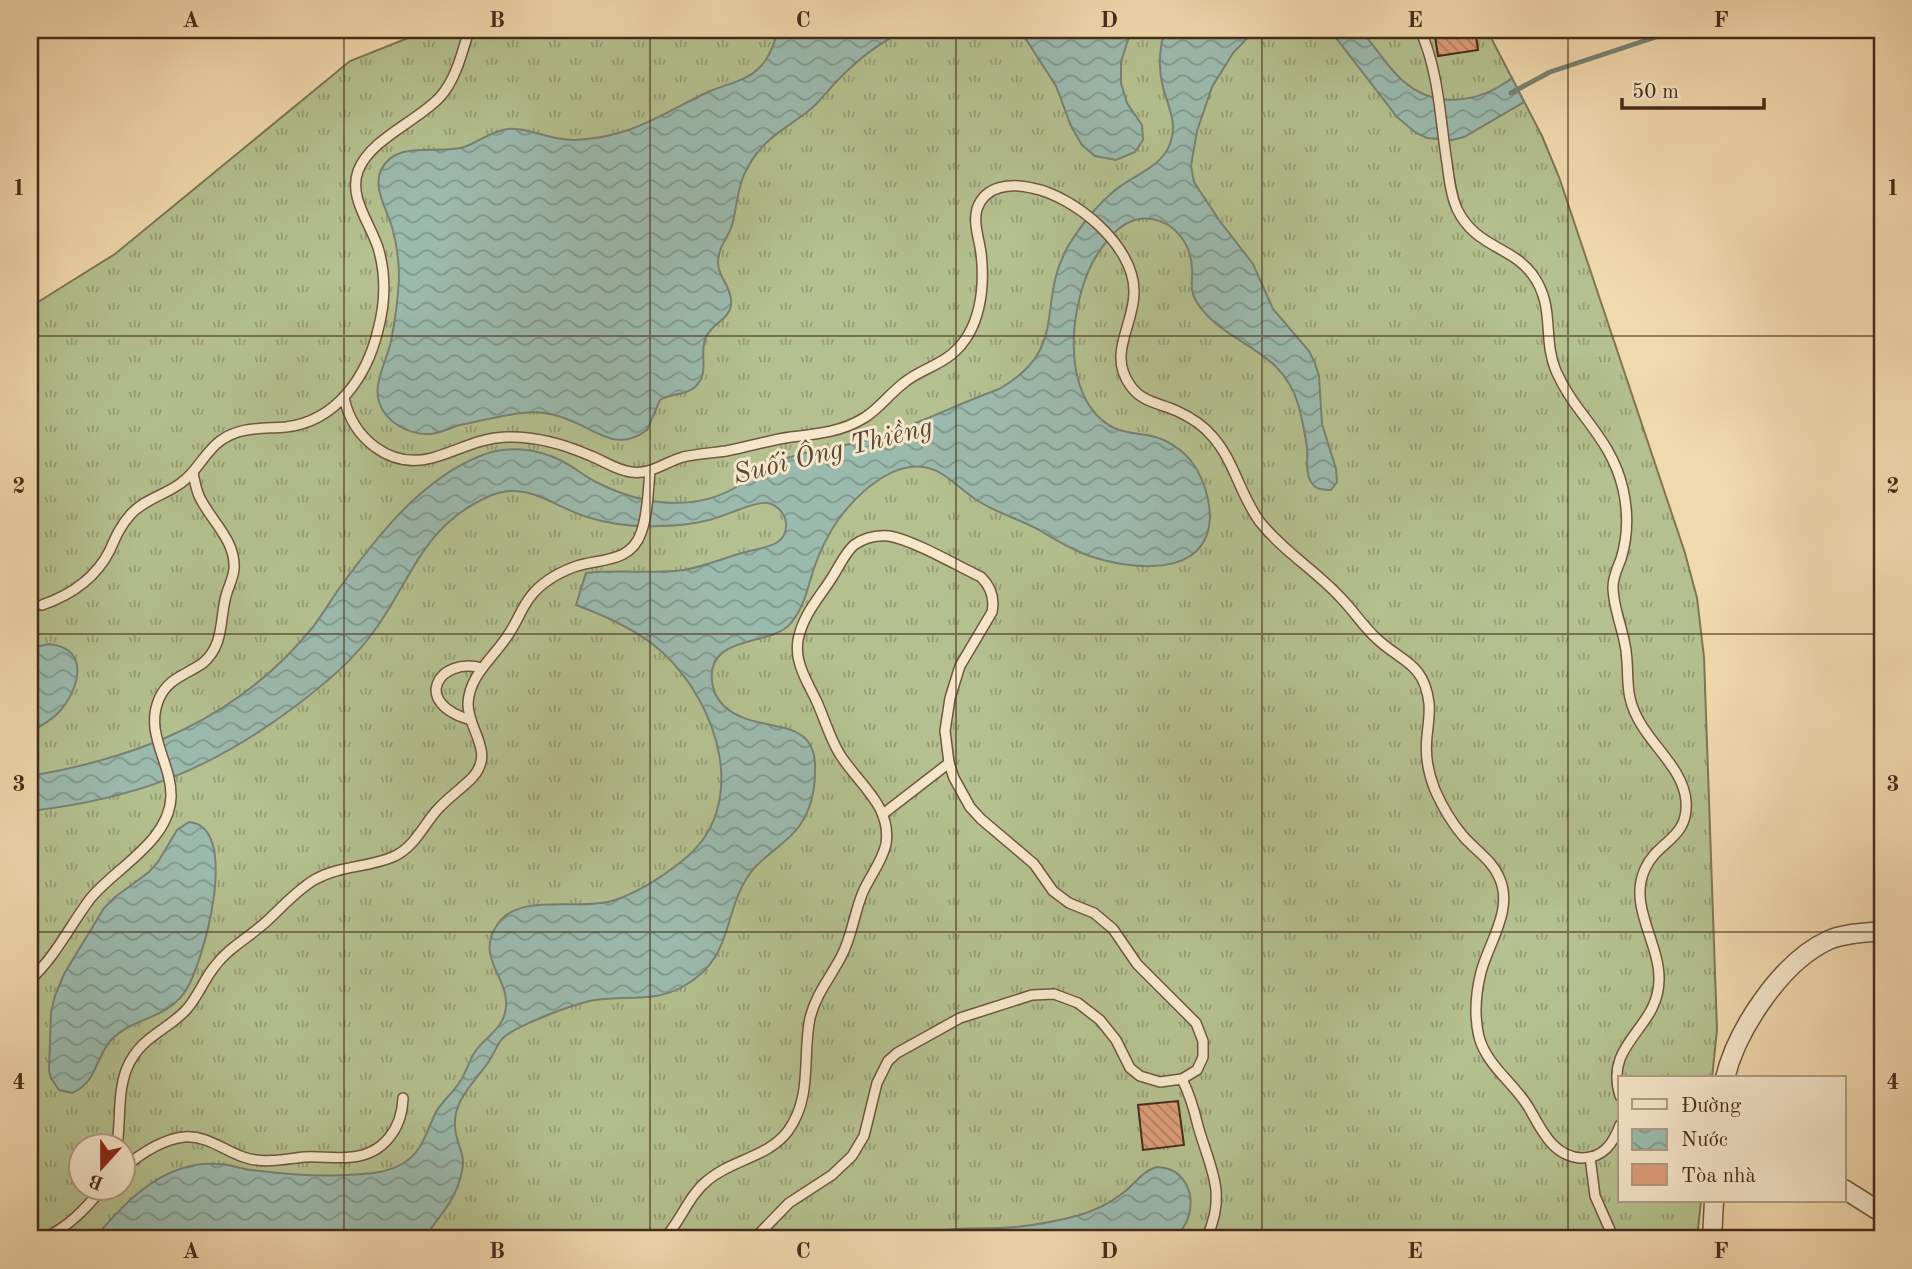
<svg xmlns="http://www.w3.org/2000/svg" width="1912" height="1269" viewBox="0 0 1912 1269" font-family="'Old Standard TT',serif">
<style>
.grass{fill:url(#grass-tufts);stroke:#7d7654;stroke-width:2;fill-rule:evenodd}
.water{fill:url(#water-waves);stroke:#798173;stroke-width:2}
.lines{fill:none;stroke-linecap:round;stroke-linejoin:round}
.stream{stroke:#798173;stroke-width:5}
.building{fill:url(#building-back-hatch);stroke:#462b1a;stroke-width:2}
.service-casing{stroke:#71563f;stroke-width:12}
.minor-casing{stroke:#71563f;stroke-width:21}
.service{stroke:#f6e6ca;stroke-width:9}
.minor{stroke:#f6e6ca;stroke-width:18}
.grid{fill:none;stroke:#462b1a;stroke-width:2;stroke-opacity:0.55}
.labels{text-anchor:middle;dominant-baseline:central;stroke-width:6;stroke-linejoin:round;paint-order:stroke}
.water-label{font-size:28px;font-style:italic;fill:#574838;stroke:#f6e6ca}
.neatline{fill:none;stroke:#462b1a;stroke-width:2.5}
.grid-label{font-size:23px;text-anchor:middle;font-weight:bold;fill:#462b1a}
</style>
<defs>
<pattern id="grass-tufts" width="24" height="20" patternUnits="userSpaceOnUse" patternTransform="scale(1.75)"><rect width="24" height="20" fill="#b4c08f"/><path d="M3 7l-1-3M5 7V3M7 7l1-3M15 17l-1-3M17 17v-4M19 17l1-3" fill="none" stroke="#949c74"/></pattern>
<pattern id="water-waves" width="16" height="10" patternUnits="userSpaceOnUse" patternTransform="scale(1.75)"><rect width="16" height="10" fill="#9bbaae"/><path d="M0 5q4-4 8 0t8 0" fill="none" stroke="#80978d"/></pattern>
<pattern id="building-back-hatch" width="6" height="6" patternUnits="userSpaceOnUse" patternTransform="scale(1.75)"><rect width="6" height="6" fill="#dc9d79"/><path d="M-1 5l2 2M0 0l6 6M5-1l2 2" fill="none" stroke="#b48062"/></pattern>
</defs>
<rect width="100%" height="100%" fill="#f1d9ae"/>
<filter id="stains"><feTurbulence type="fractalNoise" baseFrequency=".00286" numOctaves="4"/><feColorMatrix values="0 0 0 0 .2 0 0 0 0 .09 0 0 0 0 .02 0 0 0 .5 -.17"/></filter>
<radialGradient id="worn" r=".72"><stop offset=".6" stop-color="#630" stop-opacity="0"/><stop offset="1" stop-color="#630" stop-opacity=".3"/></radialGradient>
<path class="grass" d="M428 30H1487L1542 136 1559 177 1685 553 1697 598 1704 657 1717 1030 1712 1078H1620V1201H1701L1697 1239H30V307L115 254 350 61ZM80 1146H122V1188H80Z"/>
<g class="water">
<path d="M779 30H906C880 42 857 60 838 80 829 89 822 99 812 108 792 125 767 136 752 160 736 185 739 199 732 225 729 236 721 244 719 254 714 274 729 282 731 299 733 320 713 321 706 337 698 354 711 372 695 387 685 396 671 393 660 400L647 430C617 453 597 430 569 420 555 414 538 411 523 413 502 415 481 421 460 425 450 428 440 433 430 434 409 435 386 423 379 402 373 382 387 361 391 341 395 321 398 299 399 278 399 262 397 246 393 231 389 212 372 189 381 170 396 139 439 155 464 147 479 142 491 131 508 129 529 127 550 141 575 140 633 137 659 115 708 92 726 84 747 81 760 67 771 56 773 43 779 30Z"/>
<polygon points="1020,30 1131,30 1121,62 1121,83 1127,103 1142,125 1143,140 1135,152 1116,160 1095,156 1082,145 1071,126 1056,86"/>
<path d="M1165 30H1255L1233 53 1212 87 1197 131 1191 166 1194 182 1219 220 1253 264 1273 309 1309 351 1315 363 1319 376 1322 424 1336 469 1337 482 1331 490C1321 489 1317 491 1311 482 1305 473 1308 459 1307 448 1305 434 1302 418 1298 404 1281 346 1223 345 1196 301 1189 290 1193 281 1192 268 1191 245 1176 223 1152 219 1127 215 1111 234 1098 253 1069 298 1057 399 1114 428 1125 433 1135 433 1147 435 1165 438 1183 449 1194 465 1204 480 1210 500 1210 518 1207 579 1130 570 1090 556 1071 550 1056 540 1039 530 1019 519 997 513 978 501 965 493 954 481 942 474 903 450 860 490 838 520 827 536 819 553 813 571 808 588 803 609 791 623 771 648 701 633 713 687 715 695 718 700 724 706 757 737 818 711 815 771 815 790 811 809 800 825 787 844 765 854 751 872 721 913 736 956 684 986 655 1003 627 995 595 1000 576 1003 514 1026 502 1039 495 1048 492 1059 484 1068 471 1086 453 1102 455 1127 456 1144 466 1154 462 1171 457 1199 439 1217 423 1239H94C125 1201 165 1160 218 1164 230 1164 241 1169 252 1170 283 1174 314 1177 345 1175 365 1174 384 1174 402 1164 423 1152 426 1132 436 1112 443 1100 454 1092 461 1080 467 1070 470 1058 477 1049 488 1035 504 1028 506 1007 509 977 475 958 497 925 518 892 577 911 612 901 637 893 662 877 682 861 752 807 718 703 662 652 638 630 606 616 576 605L586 573C616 570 646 573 676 571 700 569 722 558 746 552 762 547 788 547 786 523 785 513 777 505 768 503 754 501 724 517 709 520 693 524 676 526 659 526 635 527 609 524 587 517 554 507 528 481 492 495 425 523 414 574 377 627 355 659 327 682 297 705 211 770 136 799 30 811V776C142 757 239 718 313 627 322 615 330 602 338 590 375 539 420 480 480 456 507 445 537 448 562 461 574 467 584 476 596 482 616 492 638 500 660 502 689 505 717 500 741 484 756 475 769 465 785 459 812 448 840 448 868 440 913 427 955 405 999 389 1072 348 1034 302 1070 243 1082 224 1096 206 1114 191 1133 175 1161 168 1170 144 1178 123 1168 107 1163 87 1158 68 1159 49 1165 30Z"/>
<path d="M1330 30H1360C1375 45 1386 66 1402 80 1435 110 1479 103 1512 78L1524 102 1464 137 1452 140 1427 138 1416 133 1397 117Z"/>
<path d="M49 644C92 648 79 692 57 714 49 722 39 727 30 732V648Z"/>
<path d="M189 822C242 826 203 967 184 993 167 1018 134 1018 113 1038 94 1057 99 1081 72 1093L59 1090 51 1078 49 1071 51 1012 55 996 64 974 104 908 115 897 149 872 158 862 177 830Z"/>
<path d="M1157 1167C1183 1168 1195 1191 1189 1215 1187 1224 1181 1231 1175 1239H913C939 1226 971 1229 999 1228 1026 1227 1054 1222 1080 1215 1096 1210 1110 1203 1123 1193 1135 1184 1142 1171 1157 1167Z"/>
</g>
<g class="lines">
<polyline class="stream" points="1511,93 1550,72 1677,30"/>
</g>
<g class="building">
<polygon points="1434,30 1475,30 1478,50 1438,56"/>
<polygon points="1178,1101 1184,1145 1143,1150 1138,1105"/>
</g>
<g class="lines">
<defs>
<g id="service">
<path d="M1420 30C1439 71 1440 119 1447 163 1449 179 1451 195 1457 209 1475 247 1511 246 1532 274 1556 306 1542 338 1556 371 1575 415 1611 437 1623 489 1628 511 1628 536 1621 559 1617 569 1613 577 1613 587 1613 606 1622 627 1625 645 1629 663 1626 681 1630 698 1639 739 1683 763 1686 801 1689 839 1657 841 1645 869 1628 905 1659 942 1659 978 1660 1029 1603 1042 1620 1096"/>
<path d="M344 398C353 438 389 469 432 458 458 451 478 438 506 437 534 436 564 444 591 456 604 461 616 470 631 472 651 475 665 462 683 457 697 454 712 453 726 451 748 447 769 440 791 437 817 434 841 432 864 418 880 408 890 393 905 382 920 370 938 366 952 354 981 330 985 287 981 253 979 238 973 223 977 209 985 185 1011 183 1032 188 1074 196 1134 245 1134 291 1135 324 1107 353 1130 385 1141 402 1159 403 1177 411 1190 417 1203 425 1212 436 1234 460 1240 495 1260 522 1283 551 1315 570 1340 597 1353 610 1363 626 1376 638 1401 662 1424 662 1429 703 1430 715 1428 725 1427 736 1425 754 1428 773 1435 790 1442 806 1452 823 1463 836 1475 850 1492 860 1499 877 1514 909 1489 942 1481 972 1476 992 1474 1016 1479 1037 1487 1066 1514 1083 1529 1108 1541 1129 1553 1157 1582 1158 1603 1158 1613 1144 1620 1125"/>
<path d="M42 605C71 595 96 578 110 550 116 536 121 525 131 514 145 499 165 495 181 483 197 472 204 453 220 441 240 426 263 429 286 427 337 421 367 376 378 330 385 304 386 277 379 251 372 225 348 199 358 171 370 139 418 121 440 97 456 79 462 53 469 30"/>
<path d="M471 720C410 703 439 656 482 668"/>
<polyline points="883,814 949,763"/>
<path d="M30 980C56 956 69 927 90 899 115 868 169 842 171 797 172 763 144 734 159 699 168 678 186 675 203 663 223 646 220 623 225 600 227 589 233 580 234 569 236 541 212 522 200 498 196 490 195 482 193 473"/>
<path d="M1182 1079C1190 1095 1194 1109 1198 1126 1210 1169 1228 1193 1206 1239"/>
<path d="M117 1146C121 1121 117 1093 127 1068 140 1037 165 1032 186 1010 198 997 204 979 215 966 229 947 250 937 267 921 282 907 296 891 314 880 340 865 369 868 395 856 415 846 423 826 437 810 448 798 461 789 472 778 496 752 468 731 468 704 469 674 496 656 510 632 518 620 522 607 531 596 542 582 558 573 574 567 599 558 630 564 641 533 648 514 648 491 650 471"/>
<polyline points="1590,1157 1595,1196 1614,1239"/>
<path d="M122 1169C139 1155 162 1139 184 1137 210 1135 227 1154 250 1159 268 1163 286 1159 304 1157 320 1156 336 1159 352 1157 384 1154 402 1128 403 1098"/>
<path d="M42 1239C69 1227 84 1210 103 1188"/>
<path d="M664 1239C681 1221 688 1196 708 1180 733 1159 767 1158 788 1131 813 1096 802 1057 810 1018 816 994 830 978 841 957 852 937 854 913 863 892 870 876 882 862 886 844 892 805 857 783 839 753 829 736 824 717 816 700 810 687 802 675 799 661 797 654 797 647 798 640 803 614 820 597 833 576 840 565 845 553 854 545 864 538 877 535 889 536 913 540 958 566 981 577 991 587 995 598 992 612L960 666 950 698 945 731 949 763 954 778 970 807 981 819 1034 864 1053 891 1069 903 1094 913 1113 929 1137 964 1196 1023 1203 1041V1057L1197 1070 1182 1079 1160 1082 1140 1076 1130 1068 1116 1040 1100 1020 1078 1003 1054 994 1032 995 960 1018 897 1053 888 1061 877 1083 864 1136 852 1156 832 1175 789 1203 754 1239"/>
</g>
<g id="minor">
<path d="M1725 1078C1737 1029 1782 961 1829 940 1844 933 1866 933 1882 931"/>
<polyline points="1844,1189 1882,1213"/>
<polyline points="1712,1239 1714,1201"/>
</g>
</defs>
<use href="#service" class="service-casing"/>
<use href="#minor" class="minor-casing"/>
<use href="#service" class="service"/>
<use href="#minor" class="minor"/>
</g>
<path class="grid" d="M344 30V1239M650 30V1239M956 30V1239M1262 30V1239M1568 30V1239M30 336H1882M30 634H1882M30 932H1882"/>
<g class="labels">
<g class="water-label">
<text transform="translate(833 452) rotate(-14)">Suối Ông Thiềng</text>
</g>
</g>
<rect width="1912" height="1269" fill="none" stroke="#f1d9ae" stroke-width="77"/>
<rect x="1618" y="1076" width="228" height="126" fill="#f6e6ca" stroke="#b09b84" stroke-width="2"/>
<rect x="1632" y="1099" width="35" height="10" fill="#f6e6ca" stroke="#b09b84" stroke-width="2"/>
<text x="1681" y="1112" font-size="21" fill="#462b1a">Đường</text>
<rect x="1632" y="1129" width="35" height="21" fill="url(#water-waves)" stroke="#b09b84" stroke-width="2"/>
<text x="1681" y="1146" font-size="21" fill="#462b1a">Nước</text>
<rect x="1632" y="1164" width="35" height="21" fill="#dc9d79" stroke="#b09b84" stroke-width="2"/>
<text x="1681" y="1182" font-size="21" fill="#462b1a">Tòa nhà</text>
<g transform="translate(102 1167) rotate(201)"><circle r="33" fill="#f6e6ca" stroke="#b09b84" stroke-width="2"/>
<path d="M0-5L12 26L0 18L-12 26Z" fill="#8f2418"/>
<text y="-10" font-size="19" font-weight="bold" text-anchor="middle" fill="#462b1a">B</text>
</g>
<path d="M1622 98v10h142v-10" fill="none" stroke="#462b1a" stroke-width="3.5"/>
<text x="1632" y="98" font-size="21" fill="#462b1a" stroke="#f6e6ca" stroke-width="5" paint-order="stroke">50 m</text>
<rect x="38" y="38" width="1836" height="1192" class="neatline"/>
<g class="grid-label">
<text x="191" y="27">A</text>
<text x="497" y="27">B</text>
<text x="803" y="27">C</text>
<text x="1109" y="27">D</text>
<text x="1415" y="27">E</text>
<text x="1721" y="27">F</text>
<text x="19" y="195">1</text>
<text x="1893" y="195">1</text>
<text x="19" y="493">2</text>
<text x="1893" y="493">2</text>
<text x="19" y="791">3</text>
<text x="1893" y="791">3</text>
<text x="19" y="1089">4</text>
<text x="1893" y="1089">4</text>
<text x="191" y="1258">A</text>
<text x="497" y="1258">B</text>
<text x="803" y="1258">C</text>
<text x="1109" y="1258">D</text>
<text x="1415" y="1258">E</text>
<text x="1721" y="1258">F</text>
</g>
<rect width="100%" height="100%" filter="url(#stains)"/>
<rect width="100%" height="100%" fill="url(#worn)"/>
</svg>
